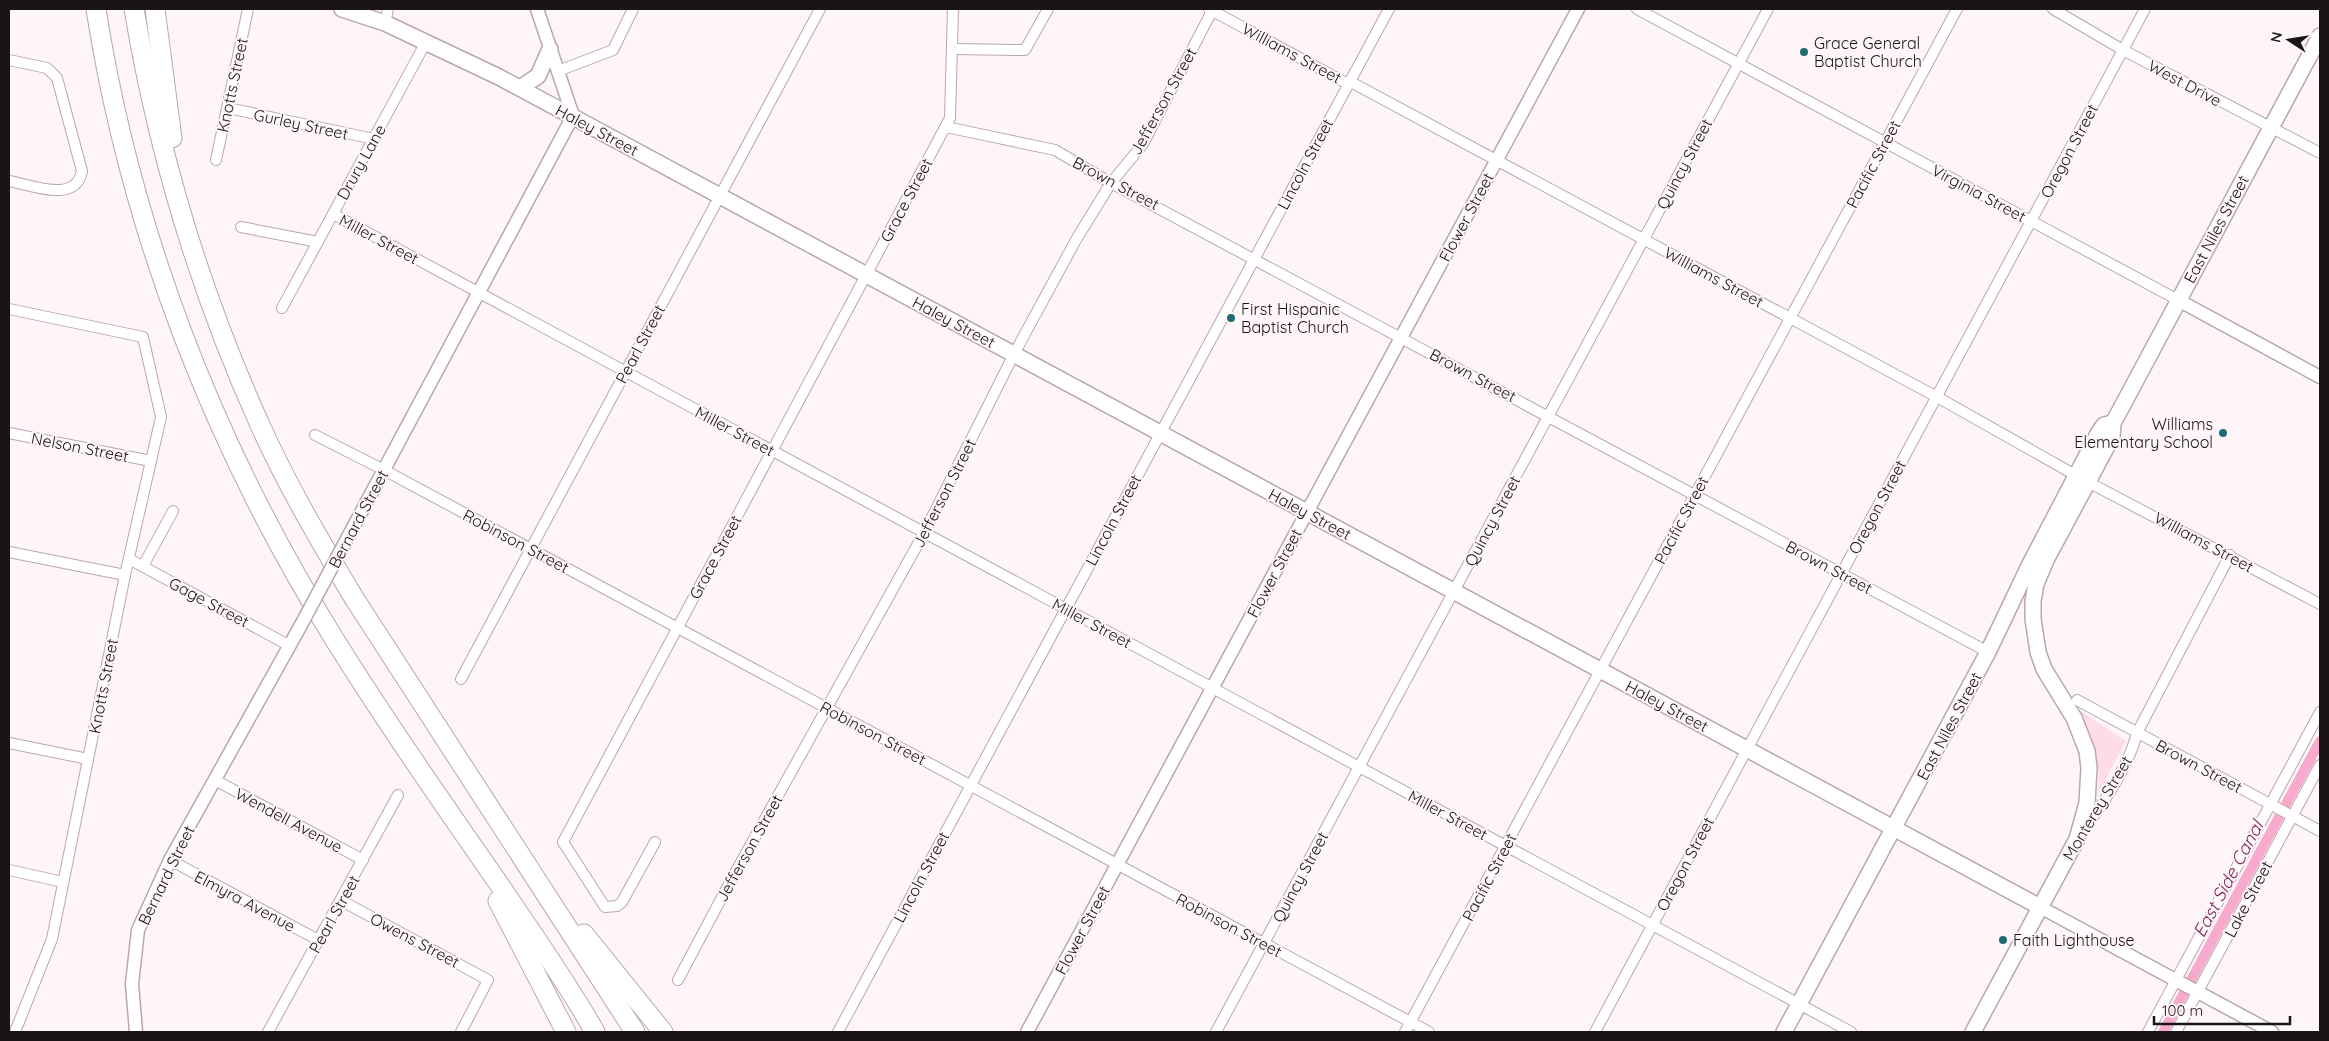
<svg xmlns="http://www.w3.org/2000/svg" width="2329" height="1041" viewBox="0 0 2329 1041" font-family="Quicksand,sans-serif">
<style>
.green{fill:#fedbe9}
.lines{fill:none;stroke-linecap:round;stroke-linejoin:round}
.canal{stroke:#f8aacc;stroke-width:10}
.minor-casing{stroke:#baa6ae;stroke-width:12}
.tertiary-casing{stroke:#baa6ae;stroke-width:15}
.secondary-casing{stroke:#baa6ae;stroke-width:18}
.motorway-casing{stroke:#baa6ae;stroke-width:21}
.minor{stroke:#fff;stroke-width:10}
.tertiary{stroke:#fff;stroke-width:12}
.secondary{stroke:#fff;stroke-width:15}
.motorway{stroke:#fff;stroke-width:19}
.tertiary-bridge-casing{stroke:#baa6ae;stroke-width:15;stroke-linecap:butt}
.tertiary-bridge{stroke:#fff;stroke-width:12}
.poi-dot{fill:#206b71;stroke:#fef5f9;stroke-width:2}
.labels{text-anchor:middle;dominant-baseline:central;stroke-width:4;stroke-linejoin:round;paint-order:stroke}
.poi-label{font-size:16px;fill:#1b1416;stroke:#fef5f9;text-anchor:start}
.street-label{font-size:16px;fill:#1b1416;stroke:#fef5f9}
.water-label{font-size:18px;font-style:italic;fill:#7f2655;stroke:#fef5f9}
</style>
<rect width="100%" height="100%" fill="#fef5f9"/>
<path class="green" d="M2079 710 2126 741 2098 794C2101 763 2094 738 2079 710Z"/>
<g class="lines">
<polyline class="canal" points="2163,1032 2320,741"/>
<defs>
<g id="minor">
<polyline points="1209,9 1348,84"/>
<polyline points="1637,9 2178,300"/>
<polyline points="2053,9 2123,50 2320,153"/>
<polyline points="385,23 388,9"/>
<polyline points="952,49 1025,50 1048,9"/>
<path d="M9 60 47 68 57 78 82 171C76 204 32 185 9 181"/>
<polyline points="558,71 613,50 633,9"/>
<polyline points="1349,81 1937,397 2077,476"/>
<polyline points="228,108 374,139"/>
<polyline points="946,127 1055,150 1111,183 1988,652"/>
<polyline points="216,160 248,9"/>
<polyline points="333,214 1851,1032"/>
<polyline points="241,227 318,242"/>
<polyline points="282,308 426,42"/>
<polyline points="9,309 143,337 161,417 125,575 52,939 15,1032"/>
<polyline points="9,433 151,461"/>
<polyline points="315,435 384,470 1429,1032"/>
<polyline points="2088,482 2320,604"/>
<polyline points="9,552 125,575"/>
<polyline points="129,559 290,646"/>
<polyline points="143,566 173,511"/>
<polyline points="461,679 820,9"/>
<polyline points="2077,700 2320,831"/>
<polyline points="9,743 88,759"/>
<polyline points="215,780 363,860"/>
<path d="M2082 832C2104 802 2128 768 2137 733L2230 555"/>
<polyline points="655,842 622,902 617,906 605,907 563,842 950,118 953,9"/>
<polyline points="170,860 320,941"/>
<polyline points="9,870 63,882"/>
<polyline points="342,901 488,980 461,1032"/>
<polyline points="678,980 730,882 924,533 1014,354 1077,238 1111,183 1143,144 1213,9"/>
<polyline points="268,1032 398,795"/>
<polyline points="838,1032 1389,9"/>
<polyline points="1216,1032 1768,9"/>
<polyline points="1405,1032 1957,9"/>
<polyline points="1595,1032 2145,9"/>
<polyline points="2148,1032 2320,712"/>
<polyline points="2176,1032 2320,765"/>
</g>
<g id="tertiary">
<polyline points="2178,300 2320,377"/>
<polyline points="348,537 573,116 537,9"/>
<polyline points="2040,907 2272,1032"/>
<polyline points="136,1032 132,984 138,930 170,860 301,625"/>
<polyline points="1027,1032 1578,9"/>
</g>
<g id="secondary">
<polyline points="342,9 385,23 499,77 2040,907"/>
<polyline points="520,88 538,76 550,49"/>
<polyline points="1784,1032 1988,652 2030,564 2099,432 2104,425 2113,423"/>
<polyline points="1973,1032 2077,839 2087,803 2089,768 2087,751 2074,718 2044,669 2038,652 2033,619 2033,601 2036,584 2046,560 2112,437 2113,423 2118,414 2320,36"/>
</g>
<g id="motorway">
<path d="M96 9C131 232 214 446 333 637 386 722 444 805 501 887 533 935 567 982 595 1032"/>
<path d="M134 9C158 152 200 292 260 425 287 485 320 541 354 598L635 1032"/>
<polyline points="155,9 172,138"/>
<polyline points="498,901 566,1032"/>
<polyline points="584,934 663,1032"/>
</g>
</defs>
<use href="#minor" class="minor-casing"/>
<use href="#tertiary" class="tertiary-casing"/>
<use href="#secondary" class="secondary-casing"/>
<use href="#motorway" class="motorway-casing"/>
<use href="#minor" class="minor"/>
<use href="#tertiary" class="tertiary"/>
<use href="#secondary" class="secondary"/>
<use href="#motorway" class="motorway"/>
<defs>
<polyline id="tertiary-bridge" points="301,625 348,537"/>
</defs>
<use href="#tertiary-bridge" class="tertiary-bridge-casing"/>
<use href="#tertiary-bridge" class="tertiary-bridge"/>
</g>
<g class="poi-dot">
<circle cx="1804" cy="52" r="5"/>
<circle cx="1231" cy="318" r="5"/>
<circle cx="2223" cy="433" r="5"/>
<circle cx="2003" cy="940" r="5"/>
</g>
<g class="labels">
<g class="poi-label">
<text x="1814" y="43">Grace General<tspan x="1814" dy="18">Baptist Church</tspan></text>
<text x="1241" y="309">First Hispanic<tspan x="1241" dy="18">Baptist Church</tspan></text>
<text x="2213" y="424" text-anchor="end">Williams<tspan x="2213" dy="18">Elementary School</tspan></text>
<text x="2013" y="940">Faith Lighthouse</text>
</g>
<g class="street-label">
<text transform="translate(1292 53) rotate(28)">Williams Street</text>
<text transform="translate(2185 83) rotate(28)">West Drive</text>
<text transform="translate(232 85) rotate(-78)">Knotts Street</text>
<text transform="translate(1163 101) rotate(-61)">Jefferson Street</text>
<text transform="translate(301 124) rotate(12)">Gurley Street</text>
<text transform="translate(597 130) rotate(28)">Haley Street</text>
<text transform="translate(2069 151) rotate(-62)">Oregon Street</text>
<text transform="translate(361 162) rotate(-61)">Drury Lane</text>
<text transform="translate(1305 164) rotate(-62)">Lincoln Street</text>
<text transform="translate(1684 164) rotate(-62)">Quincy Street</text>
<text transform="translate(1873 164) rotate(-62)">Pacific Street</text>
<text transform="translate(1116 183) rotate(28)">Brown Street</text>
<text transform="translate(1979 193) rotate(28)">Virginia Street</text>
<text transform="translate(906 200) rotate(-62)">Grace Street</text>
<text transform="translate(1466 217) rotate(-62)">Flower Street</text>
<text transform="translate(2216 229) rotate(-62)">East Niles Street</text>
<text transform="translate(379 239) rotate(28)">Miller Street</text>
<text transform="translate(1714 277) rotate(28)">Williams Street</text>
<text transform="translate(954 322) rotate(28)">Haley Street</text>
<text transform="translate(640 344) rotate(-62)">Pearl Street</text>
<text transform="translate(1473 375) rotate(28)">Brown Street</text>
<text transform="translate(735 431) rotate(28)">Miller Street</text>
<text transform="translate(80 447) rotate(11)">Nelson Street</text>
<text transform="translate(944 493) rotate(-63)">Jefferson Street</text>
<text transform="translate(1877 507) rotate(-62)">Oregon Street</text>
<text transform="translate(1310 514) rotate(28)">Haley Street</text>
<text transform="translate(358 519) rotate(-62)">Bernard Street</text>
<text transform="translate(1113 520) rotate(-62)">Lincoln Street</text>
<text transform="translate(1681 520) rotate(-62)">Pacific Street</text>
<text transform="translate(1492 521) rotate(-62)">Quincy Street</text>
<text transform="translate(516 541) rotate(28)">Robinson Street</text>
<text transform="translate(2204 542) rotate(28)">Williams Street</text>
<text transform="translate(715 557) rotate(-62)">Grace Street</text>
<text transform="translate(1829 567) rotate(28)">Brown Street</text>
<text transform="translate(1274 573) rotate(-62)">Flower Street</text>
<text transform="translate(209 602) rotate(28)">Gage Street</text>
<text transform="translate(1092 623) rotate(28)">Miller Street</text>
<text transform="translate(103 686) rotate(-79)">Knotts Street</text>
<text transform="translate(1667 706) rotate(28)">Haley Street</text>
<text transform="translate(1949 726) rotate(-62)">East Niles Street</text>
<text transform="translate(873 733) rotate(28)">Robinson Street</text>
<text transform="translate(2199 766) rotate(28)">Brown Street</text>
<text transform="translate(2097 808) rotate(-59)">Monterey Street</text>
<text transform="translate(1448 815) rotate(28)">Miller Street</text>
<text transform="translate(289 820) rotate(28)">Wendell Avenue</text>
<text transform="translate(749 848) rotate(-61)">Jefferson Street</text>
<text transform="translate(1685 864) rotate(-62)">Oregon Street</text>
<text transform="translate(166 875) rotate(-64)">Bernard Street</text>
<text transform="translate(921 877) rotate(-62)">Lincoln Street</text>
<text transform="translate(1300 877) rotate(-62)">Quincy Street</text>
<text transform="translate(1489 877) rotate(-62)">Pacific Street</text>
<text transform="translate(2248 899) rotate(-62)">Lake Street</text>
<text transform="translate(245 901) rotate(28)">Elmyra Avenue</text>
<text transform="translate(334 914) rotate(-61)">Pearl Street</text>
<text transform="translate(1229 925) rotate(28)">Robinson Street</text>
<text transform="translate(1082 930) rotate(-62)">Flower Street</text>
<text transform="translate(415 940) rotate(28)">Owens Street</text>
</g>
<g class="water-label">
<text transform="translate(2228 879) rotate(-62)">East Side Canal</text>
</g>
</g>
<rect width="2329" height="1041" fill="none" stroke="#1b1416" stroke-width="20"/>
<g transform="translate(2289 40) rotate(282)" stroke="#fef5f9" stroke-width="4" paint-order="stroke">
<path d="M0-4L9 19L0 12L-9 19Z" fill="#1b1416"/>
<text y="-8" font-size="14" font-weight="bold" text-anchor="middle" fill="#1b1416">N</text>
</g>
<path d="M2154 1016v8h136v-8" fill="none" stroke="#1b1416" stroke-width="2.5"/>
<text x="2162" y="1016" font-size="15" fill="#1b1416" stroke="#fef5f9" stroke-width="4" paint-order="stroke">100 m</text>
</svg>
